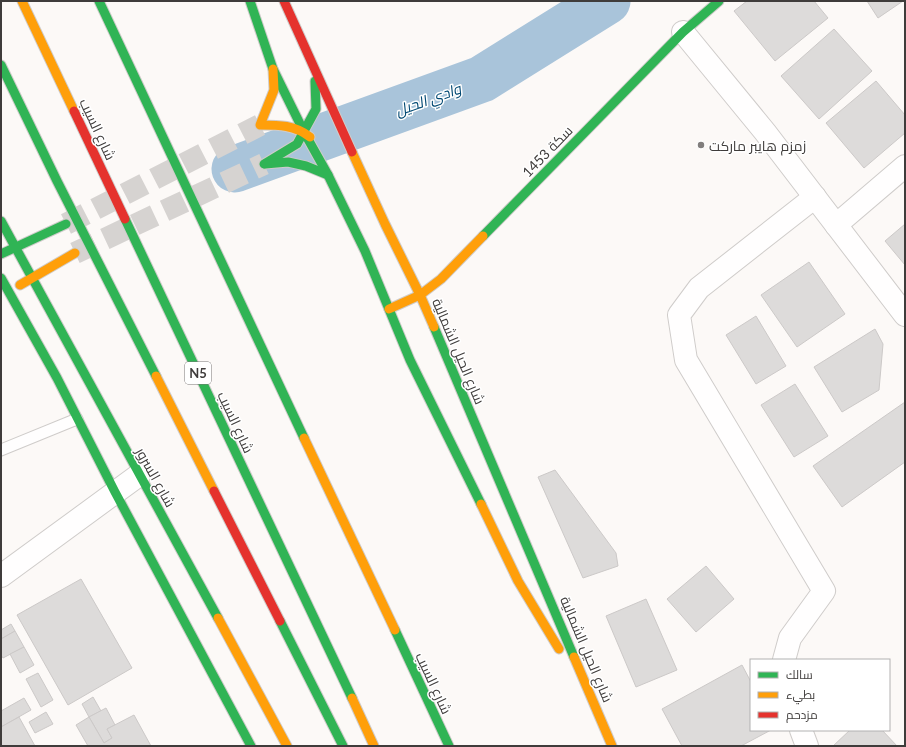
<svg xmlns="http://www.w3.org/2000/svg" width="906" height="747" viewBox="0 0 906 747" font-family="Lato,Cairo,sans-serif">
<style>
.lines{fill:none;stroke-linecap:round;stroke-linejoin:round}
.river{stroke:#a9c4da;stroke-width:47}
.building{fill:#dddbda;stroke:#ccc9c8}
.secondary-tunnel{stroke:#d6d3d1;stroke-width:22;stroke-dasharray:22 11;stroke-linecap:butt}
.lane-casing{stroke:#cfccca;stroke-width:13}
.street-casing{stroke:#cfccca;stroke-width:24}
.fast-casing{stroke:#cfccca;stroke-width:11}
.slow-casing{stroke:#cfccca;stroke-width:11}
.jam-casing{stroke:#cfccca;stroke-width:11}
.lane{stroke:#fffefe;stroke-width:11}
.street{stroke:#fffefe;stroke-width:22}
.fast{stroke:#30b455;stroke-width:9}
.slow{stroke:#ff9f0a;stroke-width:9}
.jam{stroke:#e5322d;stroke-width:9}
.poi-dot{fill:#817e7d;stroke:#fff;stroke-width:1.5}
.labels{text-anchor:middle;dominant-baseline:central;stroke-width:3;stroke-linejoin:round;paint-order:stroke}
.shield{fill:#fff;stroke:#797676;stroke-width:1}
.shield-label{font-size:13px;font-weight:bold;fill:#3f3c3b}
.street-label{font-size:14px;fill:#3f3c3b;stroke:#fff}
.poi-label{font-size:14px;fill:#3f3c3b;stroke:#fff;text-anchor:start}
.water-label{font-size:15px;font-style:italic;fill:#024973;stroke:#fff}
</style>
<rect width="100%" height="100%" fill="#fcf9f7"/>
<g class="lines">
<polyline class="river" points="235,169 482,79 607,1"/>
</g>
<g class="building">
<polygon points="747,1 814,1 828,18 775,61 734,11"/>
<polygon points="867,1 903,1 878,18"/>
<polygon points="834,29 872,71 819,119 781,76"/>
<polygon points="876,81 905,115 905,133 864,168 826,123"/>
<polygon points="905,224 905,265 885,241"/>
<polygon points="809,262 845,314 797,347 761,295"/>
<polygon points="756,316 786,366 756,384 726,335"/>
<polygon points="875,329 883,344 879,390 842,412 814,367"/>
<polygon points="795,384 828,436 794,457 761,405"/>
<polygon points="905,402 905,462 842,507 813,466"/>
<polygon points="555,470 616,553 618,566 583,578 538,477"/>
<polygon points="706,566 734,599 696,632 667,599"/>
<polygon points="81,579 132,668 68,705 17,615"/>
<polygon points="646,599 677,670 636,687 606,616"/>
<polygon points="11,624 15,631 1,639 1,630"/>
<polygon points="15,631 24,647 3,658 1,655 1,639"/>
<polygon points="24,647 34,665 20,673 10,654"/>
<polygon points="742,665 751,682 751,730 771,730 741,746 682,746 662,709"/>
<polygon points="38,673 53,700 41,707 26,679"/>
<polygon points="93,697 101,711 89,717 82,704"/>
<polygon points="24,698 31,710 1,727 1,711"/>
<polygon points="106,708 115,725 107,729 112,738 104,743 89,717"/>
<polygon points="46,712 53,724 35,733 29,722"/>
<polygon points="134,715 151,746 88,746 76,725 89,717 104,743 112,738 107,729"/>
<polygon points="19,717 35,746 1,746 1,727"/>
<polygon points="850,730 882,730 897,746 833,746"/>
</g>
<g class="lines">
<g class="secondary-tunnel">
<polyline points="66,224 260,125"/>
<polyline points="75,253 264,164"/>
</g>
<defs>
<polyline id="lane" points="1,450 77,419"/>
<g id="street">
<polyline points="683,32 765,132 905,315"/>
<polyline points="836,225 905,166"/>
<polyline points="1,576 139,475"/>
<polyline points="784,660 790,638 824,591 686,360 679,315 699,288 815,197"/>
<polyline points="801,730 807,746"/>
</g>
<g id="fast">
<polyline points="99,1 304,438"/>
<polyline points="250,1 273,69 304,132 328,175 365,251 410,360 481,504"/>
<polyline points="1,65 57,181 156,376"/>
<polyline points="264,164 297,144 316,109 315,81"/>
<polyline points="265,164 288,162 306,166 328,175"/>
<polyline points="125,219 352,698"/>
<polyline points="1,221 218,618"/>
<polyline points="483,236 683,32 719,1"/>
<polyline points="1,254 66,224"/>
<polyline points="1,278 57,378 115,492 251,746"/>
<polyline points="434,327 574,657"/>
<polyline points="280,621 343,746"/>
<polyline points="395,630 449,746"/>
</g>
<g id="slow">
<polyline points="22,1 74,111"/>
<path d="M273 69 274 90 260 125C279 125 295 125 310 137"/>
<polyline points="352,152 385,224 420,295 434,327"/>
<polyline points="20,285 75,253"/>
<polyline points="389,309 420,295 441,279 483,236"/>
<polyline points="156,376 214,491"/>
<polyline points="304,438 395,630"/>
<polyline points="481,504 518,581 559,649"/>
<polyline points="218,618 287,746"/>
<polyline points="574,657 612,746"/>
<polyline points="352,698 374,746"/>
</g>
<g id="jam">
<polyline points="284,1 352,152"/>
<polyline points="74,111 125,219"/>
<polyline points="214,491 280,621"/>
</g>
</defs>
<use href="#lane" class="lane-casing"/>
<use href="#street" class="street-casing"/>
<use href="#fast" class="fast-casing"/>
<use href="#slow" class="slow-casing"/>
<use href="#jam" class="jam-casing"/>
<use href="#lane" class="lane"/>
<use href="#street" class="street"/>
<use href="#fast" class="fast"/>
<use href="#slow" class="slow"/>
<use href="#jam" class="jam"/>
</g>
<circle class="poi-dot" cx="701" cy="145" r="4"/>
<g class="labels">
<rect class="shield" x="185" y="362" width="26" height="22" rx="3"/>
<g class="shield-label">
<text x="198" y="373">N5</text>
</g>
<g class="street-label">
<text transform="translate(98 129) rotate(65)">شارع السيب</text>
<text transform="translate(547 151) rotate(-46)">سكة 1453</text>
<text transform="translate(459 351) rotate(67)">شارع الحيل الشمالية</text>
<text transform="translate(236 422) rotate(65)">شارع السيب</text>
<text transform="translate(156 477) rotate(61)">شارع السرور</text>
<text transform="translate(587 649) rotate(67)">شارع الحيل الشمالية</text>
<text transform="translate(434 683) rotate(65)">شارع السيب</text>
</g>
<g class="poi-label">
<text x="709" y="145">زمزم هايبر ماركت</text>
</g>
<g class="water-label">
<text transform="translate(428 99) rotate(-20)">وادي الحيل</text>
</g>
</g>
<rect width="906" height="747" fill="none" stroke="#3f3c3b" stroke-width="4"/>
<rect x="750" y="659" width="140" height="72" fill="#ffffff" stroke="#b2b1b1"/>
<rect x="758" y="672" width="20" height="6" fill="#30b455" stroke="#b2b1b1"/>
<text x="786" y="679" font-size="12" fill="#3f3c3b">سالك</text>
<rect x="758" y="692" width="20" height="6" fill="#ff9f0a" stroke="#b2b1b1"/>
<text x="786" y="699" font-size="12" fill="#3f3c3b">بطيء</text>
<rect x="758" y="712" width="20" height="6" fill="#e5322d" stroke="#b2b1b1"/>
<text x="786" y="719" font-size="12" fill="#3f3c3b">مزدحم</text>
</svg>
